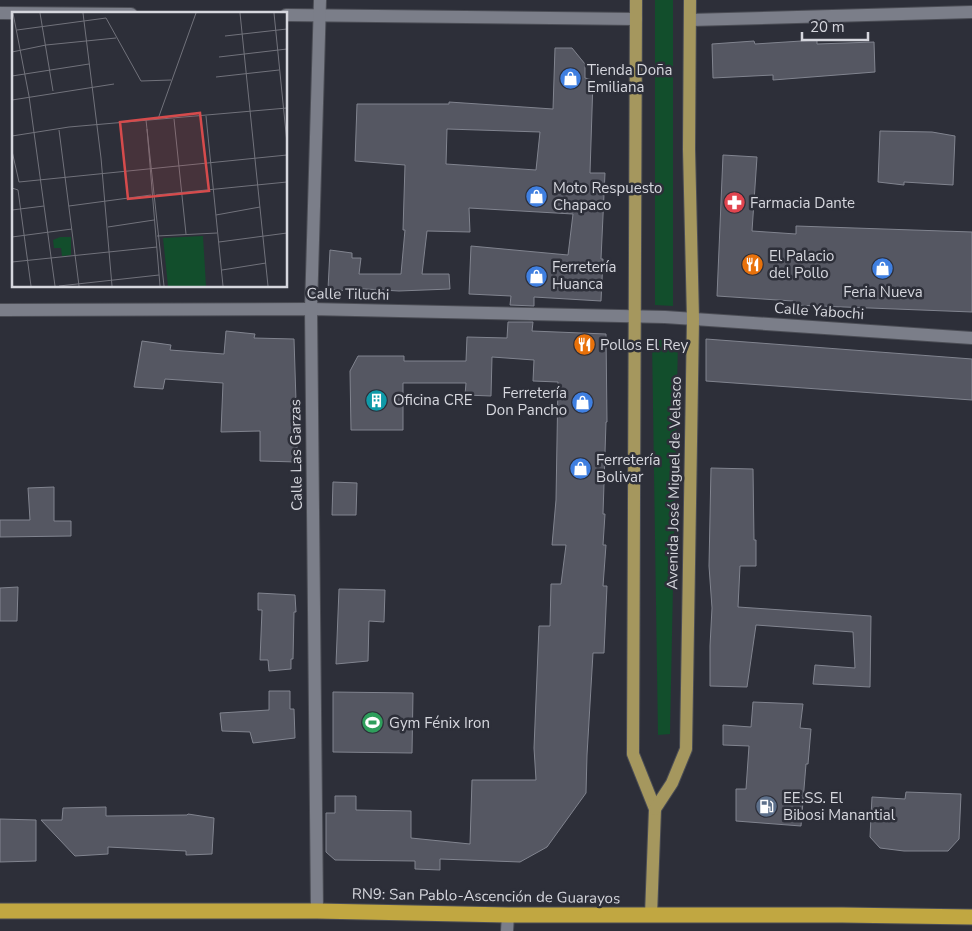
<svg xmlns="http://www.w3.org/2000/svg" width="972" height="931" viewBox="0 0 972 931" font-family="'Nunito Sans',sans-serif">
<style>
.green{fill:#124e2c}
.building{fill:#555762;stroke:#81848f;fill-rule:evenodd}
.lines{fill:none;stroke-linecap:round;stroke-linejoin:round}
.street-casing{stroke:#4b4d55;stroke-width:14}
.secondary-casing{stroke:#4b4d55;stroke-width:14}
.primary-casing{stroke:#4b4d55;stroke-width:14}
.highway-casing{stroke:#4b4d55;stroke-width:17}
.street{stroke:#7b7e89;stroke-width:12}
.secondary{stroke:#7b7e89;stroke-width:12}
.primary{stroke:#a5975e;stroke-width:12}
.highway{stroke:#c1a741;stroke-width:15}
.labels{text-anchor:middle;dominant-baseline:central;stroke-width:5;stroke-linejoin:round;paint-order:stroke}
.poi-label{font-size:15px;fill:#d6d7de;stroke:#2d2f39;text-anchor:start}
.street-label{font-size:15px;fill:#d6d7de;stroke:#2d2f39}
.inset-road{fill:none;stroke:#71727b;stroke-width:1}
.view{fill:#d64b4c;fill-opacity:0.15;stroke:#d64b4c;stroke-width:2.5}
.inset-edge{fill:none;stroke:#d6d7de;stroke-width:2.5}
</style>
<rect width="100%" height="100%" fill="#2d2f39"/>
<g class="green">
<polygon points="655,0 673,0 673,306 655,305"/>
<polygon points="652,340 678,340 670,734 658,735"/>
</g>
<g class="building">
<polygon points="817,40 817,44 874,42 875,72 773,80 773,75 713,78 712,44 754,41 755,44"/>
<path d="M555 48H572L585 64V78L593 80 590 173H605L601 259H603L601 301 534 297V306L510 305 511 296 469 294 471 246 568 255 573 214 469 208 470 232 427 231 422 274H449L450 289 399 291 348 288V291L328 289 330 250 352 253V258H361L359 274H401L405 230H403L405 165 355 161 357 104H449V102L553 109ZM447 129 540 132 536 170 446 164Z"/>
<polygon points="880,131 932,132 955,136 953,185 904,182 904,185 878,182"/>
<polygon points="723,155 757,157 752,231 796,234 796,226 972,232 972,312 793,305 793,301 717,296"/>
<polygon points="508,322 533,322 532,331 606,334 607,422 606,422 603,514 605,514 603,545 606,545 603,586 607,586 604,653 593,653 587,755 586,793 547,847 520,862 440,859 440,870 415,869 415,861 335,860 326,852 326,813 335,813 335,796 356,796 356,810 411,811 411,838 470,844 472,780 536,780 534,748 539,626 550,626 551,584 561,584 566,545 552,545 556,500 558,382 533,381 534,360 492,357 491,396 465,395 466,383 403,383 403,430 351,430 350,371 358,356 404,356 404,361 466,361 467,337 507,338"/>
<polygon points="226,331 255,334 254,338 294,339 296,401 298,401 297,462 260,461 260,431 221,432 223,383 165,379 163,389 134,387 142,341 171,345 170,350 224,354"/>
<polygon points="706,339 972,359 972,400 706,381"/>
<polygon points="711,468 753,469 754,540 756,540 756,566 740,566 738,607 871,616 870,687 813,684 815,665 855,668 853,632 756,625 747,687 710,686 710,646 712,608 709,566"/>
<polygon points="333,482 357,483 356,515 332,515"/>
<polygon points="54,487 54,521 71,521 71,536 0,537 0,520 30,520 28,488"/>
<polygon points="18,587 17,621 0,621 0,588"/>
<polygon points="339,589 385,590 384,622 369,621 368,661 336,664"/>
<polygon points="258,593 295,595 296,612 294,612 293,659 291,659 291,669 269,671 268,660 260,660 262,610 258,610"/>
<polygon points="269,691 290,691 290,709 294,709 295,738 253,743 250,732 222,731 220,713 269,710"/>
<polygon points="333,692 413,693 412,753 333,752"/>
<polygon points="753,702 803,704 800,728 811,729 808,764 806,764 801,826 736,821 736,789 746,789 749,746 723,745 723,725 751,727"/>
<polygon points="906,792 961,794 959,839 948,851 904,851 880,848 870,837 872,797 905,799"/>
<polygon points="106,807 106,816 187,815 188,814 214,818 212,854 186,855 186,851 108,847 108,854 75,856 41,820 62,820 63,808"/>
<polygon points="0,819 36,820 36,861 0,862"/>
</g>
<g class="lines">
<defs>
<g id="street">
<polyline points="0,13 131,14"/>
<polyline points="286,15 636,19"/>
<polyline points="690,20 972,12"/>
<polyline points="0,310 311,309 665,317 972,338"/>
<polyline points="317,911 311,309 320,0"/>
</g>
<polyline id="secondary" points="507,931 508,915"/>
<g id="primary">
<polyline points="636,0 633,754 655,809 651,915"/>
<polyline points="655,809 672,783 686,749 693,319 689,149 690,0"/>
</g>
<polyline id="highway" points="0,911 317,911 508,915 842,915 972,917"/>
</defs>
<use href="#street" class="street-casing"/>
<use href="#secondary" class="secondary-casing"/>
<use href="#primary" class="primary-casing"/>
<use href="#highway" class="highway-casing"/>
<use href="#street" class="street"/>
<use href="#secondary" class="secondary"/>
<use href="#primary" class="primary"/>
<use href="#highway" class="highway"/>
</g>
<defs>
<symbol id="shop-disc" viewBox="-11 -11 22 22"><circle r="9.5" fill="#3f7fe0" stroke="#2d2f39"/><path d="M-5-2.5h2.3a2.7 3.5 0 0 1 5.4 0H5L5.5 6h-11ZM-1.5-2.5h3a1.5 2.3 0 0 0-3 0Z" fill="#fff"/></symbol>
<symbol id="pharmacy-disc" viewBox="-11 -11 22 22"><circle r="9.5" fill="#e0444e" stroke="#2d2f39"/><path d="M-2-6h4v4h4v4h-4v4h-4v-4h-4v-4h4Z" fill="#fff"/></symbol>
<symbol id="restaurant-disc" viewBox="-11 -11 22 22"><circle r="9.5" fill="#e8710a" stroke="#2d2f39"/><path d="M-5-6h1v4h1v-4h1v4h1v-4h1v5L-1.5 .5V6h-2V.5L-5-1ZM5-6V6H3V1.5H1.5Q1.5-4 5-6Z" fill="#fff"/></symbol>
<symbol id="building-disc" viewBox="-11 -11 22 22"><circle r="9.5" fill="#0f9aa8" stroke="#2d2f39"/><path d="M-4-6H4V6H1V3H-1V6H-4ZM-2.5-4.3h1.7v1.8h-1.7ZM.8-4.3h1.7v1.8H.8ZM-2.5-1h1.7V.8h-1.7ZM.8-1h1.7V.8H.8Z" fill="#fff"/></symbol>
<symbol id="stadium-disc" viewBox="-11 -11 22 22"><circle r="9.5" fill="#2e9e5b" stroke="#2d2f39"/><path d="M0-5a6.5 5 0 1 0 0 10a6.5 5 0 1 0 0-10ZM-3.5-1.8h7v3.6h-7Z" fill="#fff"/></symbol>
<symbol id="fuel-disc" viewBox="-11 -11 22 22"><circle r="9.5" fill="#5c6f8a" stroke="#2d2f39"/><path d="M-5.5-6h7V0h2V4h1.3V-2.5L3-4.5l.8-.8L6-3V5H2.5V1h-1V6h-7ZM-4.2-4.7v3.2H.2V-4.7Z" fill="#fff"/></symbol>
</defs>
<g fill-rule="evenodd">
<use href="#shop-disc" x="558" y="66" width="25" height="25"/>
<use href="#shop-disc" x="524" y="184" width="25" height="25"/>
<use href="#pharmacy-disc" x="722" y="190" width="25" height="25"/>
<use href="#restaurant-disc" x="740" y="252" width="25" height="25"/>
<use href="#shop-disc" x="870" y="256" width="25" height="25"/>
<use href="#shop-disc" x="524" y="264" width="25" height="25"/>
<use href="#restaurant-disc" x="572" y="332" width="25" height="25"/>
<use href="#building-disc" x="364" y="388" width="25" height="25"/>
<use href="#shop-disc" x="570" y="390" width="25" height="25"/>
<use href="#shop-disc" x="568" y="456" width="25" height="25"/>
<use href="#stadium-disc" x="360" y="710" width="25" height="25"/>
<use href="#fuel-disc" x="754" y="794" width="25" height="25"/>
</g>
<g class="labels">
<g class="poi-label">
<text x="587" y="70">Tienda Doña<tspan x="587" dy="17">Emiliana</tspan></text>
<text x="553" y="188">Moto Respuesto<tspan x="553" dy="17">Chapaco</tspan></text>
<text x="750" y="203">Farmacia Dante</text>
<text x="769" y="256">El Palacio<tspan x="769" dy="17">del Pollo</tspan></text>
<text x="552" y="267">Ferretería<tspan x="552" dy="17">Huanca</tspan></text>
<text x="883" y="292" text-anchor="middle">Feria Nueva</text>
<text x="600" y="345">Pollos El Rey</text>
<text x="567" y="393" text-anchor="end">Ferretería<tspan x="567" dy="17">Don Pancho</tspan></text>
<text x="393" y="400">Oficina CRE</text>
<text x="596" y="460">Ferretería<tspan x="596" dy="17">Bolivar</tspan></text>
<text x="389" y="723">Gym Fénix Iron</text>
<text x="783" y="798">EE.SS. El<tspan x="783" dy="17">Bibosi Manantial</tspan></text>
</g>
<g class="street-label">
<text transform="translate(348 294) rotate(1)">Calle Tiluchi</text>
<text transform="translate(819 311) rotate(4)">Calle Yabochi</text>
<text transform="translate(296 455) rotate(-91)">Calle Las Garzas</text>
<text transform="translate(674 483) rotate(-89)">Avenida José Miguel de Velasco</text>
<text transform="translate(486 896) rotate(1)">RN9: San Pablo-Ascención de Guarayos</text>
</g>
</g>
<g transform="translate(12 12)">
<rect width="275" height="275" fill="#2d2f39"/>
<path d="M191 224 194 274H156L151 226ZM48 225H59V243L50 244 49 236H42L41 228Z" fill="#124e2c"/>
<path class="inset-road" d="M1 1 17 84 43 274M28 1 41 79M71 1 89 146 100 274M228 1 256 274M262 1 275 131M5 18 94 6 129 69 159 68M213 24 275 17M0 40 34 33 104 26M207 45 275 37M0 64 77 52M204 65 267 58M0 88 102 72M194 104 211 274M146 107 184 1M162 107 174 222M134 108 152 274M135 117 148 274M47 118 67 274M0 124 57 115 275 96M0 139 7 170 275 143M0 176 6 178 19 274M144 183 275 170M57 194 139 183M0 198 32 194M204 203 248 195M96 215 142 208M145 224 205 221M0 225 60 217M207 230 275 221M0 250 145 235M210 258 254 251M47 274 147 263"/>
<path class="view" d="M188 101 197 179 116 187 108 110Z"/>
<rect width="275" height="275" class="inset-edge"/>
</g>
<path d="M802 32v8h66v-8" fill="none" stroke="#d6d7de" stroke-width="2.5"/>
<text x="810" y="32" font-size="15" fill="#d6d7de" stroke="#2d2f39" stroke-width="4" paint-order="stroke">20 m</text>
</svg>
